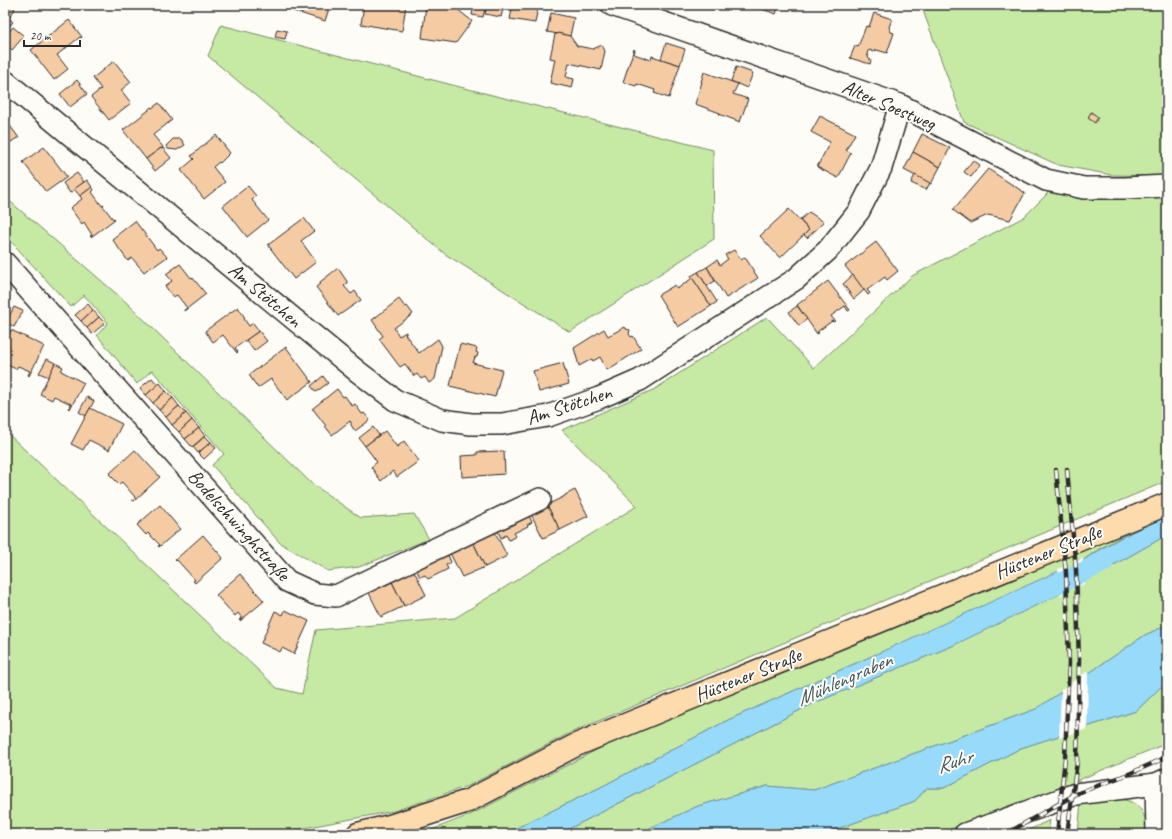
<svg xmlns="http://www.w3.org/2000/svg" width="1172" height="839" viewBox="0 0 1172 839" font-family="Caveat,sans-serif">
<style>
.green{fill:#c6eaa3;stroke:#788a67}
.water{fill:#98dafa;stroke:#6c94a7}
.pier{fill:#fdfcf7}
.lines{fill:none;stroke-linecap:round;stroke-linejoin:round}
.canal{stroke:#98dafa;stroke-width:20}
.building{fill:#f5cba4;stroke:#2b2b2b}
.minor-casing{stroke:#2b2b2b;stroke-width:24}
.primary-casing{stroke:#2b2b2b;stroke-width:25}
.minor{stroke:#fdfcf7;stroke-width:21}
.primary{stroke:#fedbac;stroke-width:22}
.rail-casing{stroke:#2b2b2b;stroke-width:4.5}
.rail{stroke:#fdfcf7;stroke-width:3;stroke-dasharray:9;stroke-linecap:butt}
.labels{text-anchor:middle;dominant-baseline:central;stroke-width:4;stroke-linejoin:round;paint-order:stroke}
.street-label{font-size:20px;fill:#2b2b2b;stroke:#fdfcf7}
.water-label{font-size:21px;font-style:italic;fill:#46575f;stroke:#fdfcf7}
</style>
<rect width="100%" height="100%" fill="#fdfcf7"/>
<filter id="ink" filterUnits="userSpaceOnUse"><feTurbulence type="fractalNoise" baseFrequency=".025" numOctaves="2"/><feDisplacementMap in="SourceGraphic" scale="8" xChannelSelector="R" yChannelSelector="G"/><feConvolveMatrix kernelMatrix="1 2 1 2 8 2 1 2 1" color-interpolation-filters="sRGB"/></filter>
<g filter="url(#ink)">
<g class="green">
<polygon points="921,5 1167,5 1167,176 1112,175 1058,165 964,122"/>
<polygon points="221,25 460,87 713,150 714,239 570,332 445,254 208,56"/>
<polygon points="1049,189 1167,191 1167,481 570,733 468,786 394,811 288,831 263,834 5,834 5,431 277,688 302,694 316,630 455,618 637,506 562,430 655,389 767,317 814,368 912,276 1024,217 1047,194"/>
<polygon points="5,197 127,303 311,483 361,518 414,514 429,539 359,567 328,571 280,543 212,465 224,454 152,370 137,384 97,335 108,323 84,295 71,307 5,235"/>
<polygon points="1167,512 1167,516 1132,531 1099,549 1079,563 1080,584 1167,535 1167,625 1145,635 1036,709 814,790 767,786 698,806 637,834 559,834 812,704 952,646 881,652 728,720 601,787 504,834 421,834 472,814 614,741 1047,563 1097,545"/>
<polygon points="1167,685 1167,743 1040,796 937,834 823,834 915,801 927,788 944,788 1021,748 1136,711 1161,687"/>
<path d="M1116 798C1121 799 1127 800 1131 802 1144 807 1147 822 1148 834H1078L1081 801Z"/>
<polygon points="1050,820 1048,834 1020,834"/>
</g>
<g class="water">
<path d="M1167 516V535L1080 584 1079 563C1108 543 1135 530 1167 516Z"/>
<polygon points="1063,569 1064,592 952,646 812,704 559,834 504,834 601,787 728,720 881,652"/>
<polygon points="1167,625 1167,685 1161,687 1136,711 1021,748 944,788 927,788 915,801 823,834 637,834 698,806 767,786 814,790 1036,709 1145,635"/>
</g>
<g class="pier">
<polygon points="1083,557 1085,584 1079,586 1078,585 1077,562"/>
<polygon points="1063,567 1065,568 1066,592 1060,596 1058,569"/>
<polygon points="1088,671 1087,729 1059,738 1061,690"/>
</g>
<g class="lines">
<polyline class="canal" points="1039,593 1104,562"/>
</g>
<g class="building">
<polygon points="5,5 10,5 15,9 9,18 13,22 5,31"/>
<polygon points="292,5 330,5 325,21 290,10"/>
<polygon points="364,5 406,5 402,31 361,24"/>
<polygon points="426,5 447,5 457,6 457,9 472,21 456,43 422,38"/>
<polygon points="474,5 486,5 483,17 472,15"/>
<polygon points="487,5 504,5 501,17 485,14"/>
<polygon points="513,5 528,5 538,7 535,23 510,19"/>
<polygon points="751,5 779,5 776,14"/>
<polygon points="551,13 574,18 570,36 547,32"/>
<polygon points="874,13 892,19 889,27 891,32 894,33 887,53 877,50 872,52 871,50 868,51 867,54 869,59 871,60 870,64 850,58 855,46 858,47 866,26 869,27"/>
<polygon points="69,20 82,37 81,38 80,37 57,55 68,69 54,80 31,50"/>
<polygon points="13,27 24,36 12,50 5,44 5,37"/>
<polygon points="277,29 287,31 285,39 275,37"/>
<polygon points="558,33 570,36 577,46 593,49 602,45 605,51 601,70 569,63 566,77 574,79 572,88 550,83 555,59 550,58 555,34 558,34"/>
<polygon points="666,43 685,49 680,65 661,59"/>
<polygon points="634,49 635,50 634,54 651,60 652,56 680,65 669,98 654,93 655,90 637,84 636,86 623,82"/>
<polygon points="114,61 131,82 121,90 131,103 109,120 91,97 101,89 93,78"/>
<polygon points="736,67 753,73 747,88 731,81"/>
<polygon points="704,72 738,84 733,94 748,99 740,122 719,114 720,113 695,104 702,82 701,82"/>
<polygon points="77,80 87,94 70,107 60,94"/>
<polygon points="159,103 172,120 153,135 163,147 161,149 161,148 146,159 123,130 149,110 148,110 151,107 152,108"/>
<polygon points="1091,112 1098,117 1095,123 1088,118"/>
<polygon points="820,116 855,134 846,150 851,153 838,178 817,167 830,142 811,132"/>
<polygon points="5,119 19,138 17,139 17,138 5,146"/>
<polygon points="922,134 950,148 940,167 913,152"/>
<polygon points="216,135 230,153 220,163 219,162 213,167 225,182 204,199 181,170 194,159 191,156"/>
<polygon points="173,139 181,139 185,145 177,150 168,149 166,146"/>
<polygon points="44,147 67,177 46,192 23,162"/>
<polygon points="161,148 161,149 163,148 171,158 155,171 146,159"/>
<polygon points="913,152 940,167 931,184 904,170"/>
<polygon points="973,160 980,165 971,177 964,172"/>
<polygon points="988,169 1025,193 1010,220 988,215 970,223 953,210"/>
<polygon points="77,173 84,182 70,193 63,183"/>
<polygon points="915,175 930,183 926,190 911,183"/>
<polygon points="87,180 92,187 80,196 74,189"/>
<polygon points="248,186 256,196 252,200 268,220 247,237 223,206"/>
<polygon points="92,187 94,190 92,192 102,206 104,205 103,206 113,219 114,218 115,219 91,237 90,236 92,235 84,222 82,224 70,208 82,199 80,196"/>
<polygon points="789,209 809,230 780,258 760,236"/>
<polygon points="809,212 824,222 807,238 804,235 809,230 800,220"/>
<polygon points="304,218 314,231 301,241 316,262 294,279 268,245"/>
<polygon points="135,221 157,250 159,248 167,257 153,267 152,266 144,272 132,258 128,261 112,239"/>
<polygon points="876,242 898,271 887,280 885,277 867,290 870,293 868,295 845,266"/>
<polygon points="734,250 741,260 745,257 758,278 726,298 707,267 717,260 720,265 728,259 725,255"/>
<polygon points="180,264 191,278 192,277 206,294 184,311 184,310 187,308 177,295 173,297 165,286 172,281 166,274"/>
<polygon points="707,267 715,281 707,286 698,272"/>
<polygon points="338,268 348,283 344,286 351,294 355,291 361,300 338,316 316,287 321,283 320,282"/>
<polygon points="698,272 717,302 711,306 691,276"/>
<polygon points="853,275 864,290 854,299 843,284"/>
<polygon points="691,276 711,306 678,327 658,295 675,285 677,289 691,279 689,277"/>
<polygon points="828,281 850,310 848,311 845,306 831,316 835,321 833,322 832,321 817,332 819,333 817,334 797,305"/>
<polygon points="5,295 9,297 5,305"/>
<polygon points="399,299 405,307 407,306 413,314 394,328 399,336 406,332 406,334 405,334 419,353 438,339 442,346 435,379 429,383 425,377 421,379 417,374 414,376 405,364 400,367 379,339 383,336 372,320"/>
<polygon points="88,304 93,310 81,321 75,315"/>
<polygon points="797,306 807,319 799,326 789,312"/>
<polygon points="14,307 23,311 14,327 6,322"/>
<polygon points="238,307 245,318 244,319 249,326 253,323 259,331 235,348 238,352 237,353 223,335 213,342 205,331"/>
<polygon points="93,310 99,317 87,328 81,321"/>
<polygon points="99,317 105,323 92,334 87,328"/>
<polygon points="625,327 626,329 630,330 629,334 631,337 633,336 641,349 607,370 600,357 593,361 592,359 579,366 574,348 604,329 608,336"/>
<polygon points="11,330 44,346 29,376 28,375 30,371 18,366 16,369 5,364 5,343"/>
<polygon points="259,331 267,341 254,351 246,340"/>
<polygon points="460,344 477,348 476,352 478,353 477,357 475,357 473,363 502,370 495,397 450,386"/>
<polygon points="286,347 312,382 287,400 271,379 258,388 249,375"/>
<polygon points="47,359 55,363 49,377 39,373"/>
<polygon points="55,363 63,367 61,371 84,383 70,409 69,409 71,404 54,396 52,400 40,394"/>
<polygon points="563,363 569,384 539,392 533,371"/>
<polygon points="323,376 328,383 316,392 311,386"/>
<polygon points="152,378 158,385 146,395 140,388"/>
<polygon points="160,383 166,391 153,403 146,395"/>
<polygon points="337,389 343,397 345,396 352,406 355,404 362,414 364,413 370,420 355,431 351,425 351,422 350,421 332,435 325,426 326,426 313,409 312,409"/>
<polygon points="166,391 173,398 159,410 153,403"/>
<polygon points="87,397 94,401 86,416 79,412"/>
<polygon points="173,398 179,406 166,417 159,410"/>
<polygon points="179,406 186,413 172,425 166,417"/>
<polygon points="90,408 122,424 109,450 89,440 83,450 71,444"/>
<polygon points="186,413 192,420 179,432 172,425"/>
<polygon points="192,420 199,428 185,439 179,432"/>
<polygon points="373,427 379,435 365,446 359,438"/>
<polygon points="199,428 205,436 192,447 185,439"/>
<polygon points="385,431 397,447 404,441 419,461 397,477 393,471 381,481 371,467 377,462 365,446"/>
<polygon points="205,436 211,442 198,453 193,447"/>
<polygon points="211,442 216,448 204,459 198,453"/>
<polygon points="135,450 160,477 134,501 132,500 135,497 122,482 119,484 109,474"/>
<polygon points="504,451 505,474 462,477 461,456 477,455 477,452"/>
<polygon points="575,490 588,516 560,530 547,505 565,496 565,495"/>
<polygon points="160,505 180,529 159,547 158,546 160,545 148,533 146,535 137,525"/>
<polygon points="547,505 560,530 543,538 530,512"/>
<polygon points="528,514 532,522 527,525 528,526 514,533 516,536 509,540 506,535 501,538 497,529"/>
<polygon points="494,530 507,556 485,567 473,542"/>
<polygon points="203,535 223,558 195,583 193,581 195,580 177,560 176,561 175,560"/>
<polygon points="473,542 485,567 462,577 449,551"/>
<polygon points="447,553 451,562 446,565 448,569 428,579 425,575 420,577 416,569"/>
<polygon points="413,569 426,595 404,606 392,582 404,576 403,574"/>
<polygon points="240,574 264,601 240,621 239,620 242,618 238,613 235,616 216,595"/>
<polygon points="392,582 404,606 381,617 368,591 379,586 380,588"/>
<polygon points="285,610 309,621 294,654 282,648 280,652 261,643 275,611 283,615"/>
</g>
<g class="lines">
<defs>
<g id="minor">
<polyline points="612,5 900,105 1046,180 1084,188 1125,188 1167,186"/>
<polyline points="5,81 357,371 395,400 442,420 471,424 502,424 548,416 599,398 640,380 796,279 828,250 859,211 881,168 900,105"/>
<polyline points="5,263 287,581 315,594 336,596 540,499"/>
<polyline points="1156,784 1157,834"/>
<polyline points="965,834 1076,794 1156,784 1167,779"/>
</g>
<polyline id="primary" points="358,834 390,826 468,801 576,745 1167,504"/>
</defs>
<use href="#minor" class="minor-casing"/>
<use href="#primary" class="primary-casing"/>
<use href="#minor" class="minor"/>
<use href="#primary" class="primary"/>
<defs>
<g id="rail">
<polyline points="1067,469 1076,570 1079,660 1077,762 1067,834"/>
<polyline points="1056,470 1066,573 1069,663 1065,758 1057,834"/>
<polyline points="1006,834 1076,794 1131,773 1167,757"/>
</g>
</defs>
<use href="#rail" class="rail-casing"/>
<use href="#rail" class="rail"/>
</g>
</g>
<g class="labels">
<g class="street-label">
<text transform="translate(889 105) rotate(23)">Alter Soestweg</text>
<text transform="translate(265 295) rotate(40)">Am Stötchen</text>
<text transform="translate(569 405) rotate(-18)">Am Stötchen</text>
<text transform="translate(239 525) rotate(48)">Bodelschwinghstraße</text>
<text transform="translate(1048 552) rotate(-22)">Hüstener Straße</text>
<text transform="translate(748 675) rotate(-22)">Hüstener Straße</text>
</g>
<g class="water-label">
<text transform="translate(844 679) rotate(-24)">Mühlengraben</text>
<text transform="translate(954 761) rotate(-17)">Ruhr</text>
</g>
</g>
<rect width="1172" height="839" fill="none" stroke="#fdfcf7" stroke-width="20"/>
<rect x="10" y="10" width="1152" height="819" fill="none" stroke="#2b2b2b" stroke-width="1.5" filter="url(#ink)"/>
<path d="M24 40v6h56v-6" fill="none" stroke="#2b2b2b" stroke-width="2"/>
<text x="30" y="40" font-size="12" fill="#2b2b2b" stroke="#fdfcf7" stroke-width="3" paint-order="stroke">20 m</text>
</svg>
